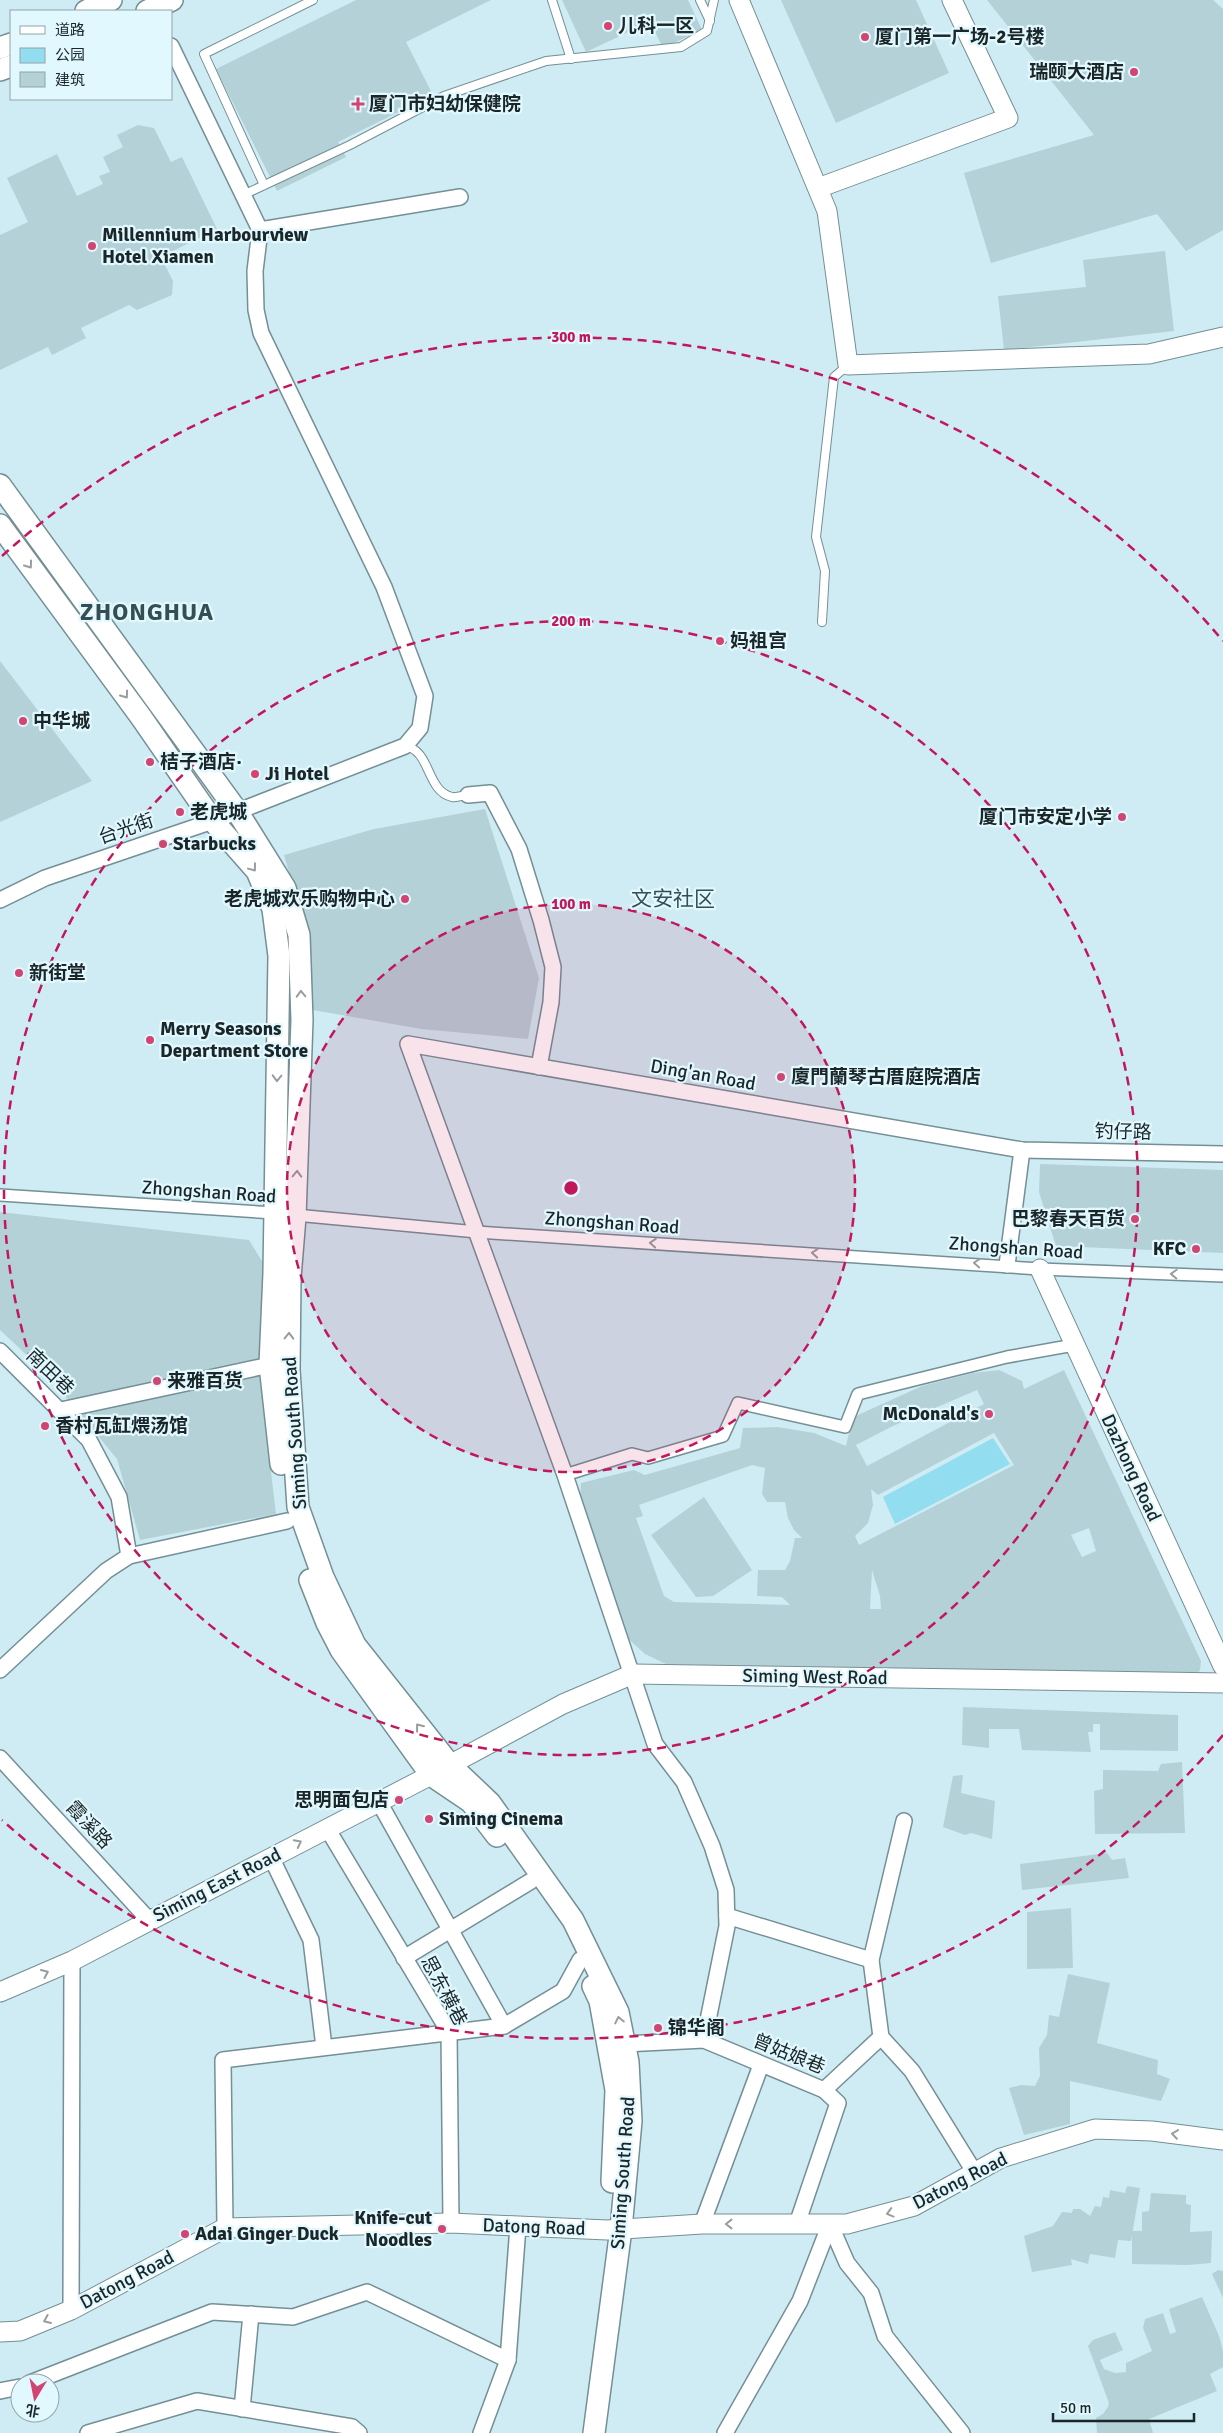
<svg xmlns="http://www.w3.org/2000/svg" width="1223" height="2433" viewBox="0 0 1223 2433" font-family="Signika,'Noto Sans SC',sans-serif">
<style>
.green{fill:#93ddf0}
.building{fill:#b4d1d8;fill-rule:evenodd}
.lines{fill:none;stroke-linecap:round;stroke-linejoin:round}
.service-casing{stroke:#748f95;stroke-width:10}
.pedestrian-casing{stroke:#748f95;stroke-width:14}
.minor-casing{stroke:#748f95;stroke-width:18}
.tertiary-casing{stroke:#748f95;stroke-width:21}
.secondary-casing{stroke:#748f95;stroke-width:24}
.service{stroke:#fff;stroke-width:8}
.pedestrian{stroke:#fff;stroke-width:11}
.minor{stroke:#fff;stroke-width:15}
.tertiary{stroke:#fff;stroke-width:19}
.secondary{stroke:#fff;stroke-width:21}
.oneway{stroke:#989d9f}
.ring{fill:none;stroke:#c2185b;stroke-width:2.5;stroke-dasharray:9 6}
.poi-dot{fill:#d24572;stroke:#e1f8fe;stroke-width:2}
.labels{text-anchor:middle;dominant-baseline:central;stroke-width:4.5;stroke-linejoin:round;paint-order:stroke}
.poi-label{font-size:19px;font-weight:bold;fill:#1b2629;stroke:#e1f8fe;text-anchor:start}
.street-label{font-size:19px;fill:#1b2629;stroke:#e1f8fe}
.quarter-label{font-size:21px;fill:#354e54;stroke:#e1f8fe}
.district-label{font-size:24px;font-weight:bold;letter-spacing:1px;fill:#354e54;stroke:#e1f8fe}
.centre{fill:#c2185b;stroke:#e1f8fe;stroke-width:2.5}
.ring-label{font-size:15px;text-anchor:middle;font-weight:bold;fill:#c2185b;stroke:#e1f8fe;stroke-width:4.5;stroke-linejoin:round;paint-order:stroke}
</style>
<rect width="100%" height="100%" fill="#cfecf4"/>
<polygon class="green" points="993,1438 1010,1464 895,1524 883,1497"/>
<g class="building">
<polygon points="356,0 491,0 406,42 433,95 338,142 346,157 277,191 216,69"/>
<polygon points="562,0 688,0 702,30 663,48 650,22 586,52"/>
<polygon points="781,0 916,0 949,73 836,123"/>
<polygon points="987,0 1213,0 1223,9 1223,230 1186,251 1157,214 991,263 964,173 1094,135"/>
<polygon points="138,125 154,128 171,162 182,157 217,229 161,257 173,281 172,295 137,310 129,305 81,328 86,338 52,355 48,347 0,370 0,235 28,222 7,178 57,154 77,196 103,184 99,176 110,172 103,157 123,147 117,135"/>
<polygon points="1165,251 1174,331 1004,350 998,296 1086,287 1083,260"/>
<polygon points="0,661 92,781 0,822"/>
<polygon points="485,809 539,978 528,1039 421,1029 313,1010 309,942 284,855 374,829"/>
<polygon points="1040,1164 1223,1170 1223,1253 1056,1246 1039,1192"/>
<polygon points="0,1212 249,1240 268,1271 261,1388 276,1514 140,1540 117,1459 47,1374 0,1330"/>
<path d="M999 1370 1022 1381 1024 1389 1064 1370 1201 1661 1200 1670 1196 1676 1188 1678 666 1664 645 1654 624 1635 580 1498 581 1483 634 1470 645 1475 740 1448 743 1428 778 1427 814 1433 846 1446 852 1419 860 1414 922 1386 973 1373ZM977 1390 984 1404 867 1466 856 1445 893 1426ZM994 1433 1014 1465 859 1545 855 1536 868 1523 873 1505 871 1489 878 1495ZM752 1465 765 1468 762 1494 767 1502H785L788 1518 794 1530 802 1538H795L790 1561 785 1570H758L757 1596 782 1597 790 1605 674 1602 664 1596 636 1518 643 1516 639 1505ZM1089 1528 1096 1551 1082 1557 1071 1535ZM872 1570 880 1596 881 1609H870Z"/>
<polygon points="704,1497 752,1570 713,1596 696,1597 651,1535"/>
<polygon points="963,1707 1178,1715 1178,1751 1100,1750 1100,1724 1093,1724 1093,1732 1088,1732 1091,1752 1022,1750 1019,1729 989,1729 989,1748 962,1745"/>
<polygon points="1182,1762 1185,1833 1095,1834 1094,1791 1103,1789 1103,1770 1158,1771 1161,1764"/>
<polygon points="963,1775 961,1793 995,1801 992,1839 971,1833 965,1835 943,1827 953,1776"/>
<polygon points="1107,1853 1112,1860 1125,1858 1129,1878 1022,1890 1020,1864"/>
<polygon points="1071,1908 1073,1968 1027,1969 1027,1912"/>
<polygon points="1068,1974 1110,1983 1097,2043 1158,2060 1157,2074 1170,2079 1161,2101 1070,2081 1070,2124 1024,2135 1009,2088 1021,2085 1035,2086 1040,2076 1039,2048 1047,2035 1049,2015 1059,2017"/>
<polygon points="1127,2186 1140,2188 1131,2241 1118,2240 1115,2258 1090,2254 1088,2264 1071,2259 1072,2265 1032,2272 1024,2236 1053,2226 1062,2212 1072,2213 1073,2209 1080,2209 1090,2216 1095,2206 1101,2207 1103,2197 1109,2198 1110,2190 1125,2193"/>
<polygon points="1151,2193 1186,2195 1186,2204 1191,2205 1190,2232 1212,2231 1211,2263 1188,2265 1132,2264 1132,2231 1142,2231 1142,2212 1149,2211"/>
<polygon points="1218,2270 1223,2271 1223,2298 1212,2274"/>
<polygon points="1202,2297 1219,2336 1223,2351 1223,2367 1210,2374 1217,2391 1149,2419 1153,2433 1097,2433 1096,2418 1103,2414 1108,2407 1109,2403 1088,2346 1093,2340 1115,2332 1123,2350 1100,2360 1104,2369 1115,2373 1126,2372 1126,2363 1152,2351 1143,2328 1145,2319 1163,2313 1170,2334 1176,2332 1169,2309"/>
</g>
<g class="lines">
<defs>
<g id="service">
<polyline points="552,0 571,59"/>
<polyline points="700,0 710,21"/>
<polyline points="264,185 204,54 313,0"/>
<polyline points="243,195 350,145 444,96 546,61 681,47 707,31 714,0"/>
<polyline points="822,622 825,571 816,537 834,377 848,365"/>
<path d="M405 746C431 750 426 791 452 797 457 798 464 795 468 795"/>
</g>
<g id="pedestrian">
<polyline points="0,1195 274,1213 477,1232 1040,1269 1223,1276"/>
<polyline points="565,1475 632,1454 648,1458 723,1436 738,1403 845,1427 858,1394 1007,1357 1074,1345"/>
</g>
<g id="minor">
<polyline points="260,230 460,197"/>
<polyline points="468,795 490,793 519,849 541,920 553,967 551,1002 539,1067"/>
<polyline points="0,900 45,878 213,821 405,746 420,728 425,696 384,587 261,333 256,310 255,271 260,230 171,46"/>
<polyline points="1007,1265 1022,1150"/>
<polyline points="0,1351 89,1440 119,1497 129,1556"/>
<polyline points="61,1410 270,1365"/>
<polyline points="0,1670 106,1571 129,1556 287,1521"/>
<polyline points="0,1758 149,1920"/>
<polyline points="379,1802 504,2026"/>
<polyline points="904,1821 871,1960 881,2037 912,2071 975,2173"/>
<polyline points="327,1828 449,2032 451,2223"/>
<polyline points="271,1857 311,1940 324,2047"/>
<polyline points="727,1916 871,1960"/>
<polyline points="404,1958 531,1881"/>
<polyline points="704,2040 727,1926 726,1890 712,1846 684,1782 655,1744 565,1475 408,1044 1022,1150 1223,1154"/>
<polyline points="624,2044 704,2040 824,2090 838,2103 797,2224"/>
<polyline points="824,2090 881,2037"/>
<polyline points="702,2224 761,2065"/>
<polyline points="830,2224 847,2263 871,2293 885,2336 962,2433"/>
<polyline points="225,2228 223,2060 504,2026 563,1991 580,1960"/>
<polyline points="71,2310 72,1961"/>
<polyline points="30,2383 212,2312 293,2317 367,2292 508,2360"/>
<polyline points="0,2391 20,2387"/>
<polyline points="242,2409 251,2314"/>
<polyline points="88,2433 197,2401 352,2427 359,2433"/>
<polyline points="481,2433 508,2360 518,2226"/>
<polyline points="725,2433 800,2301 830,2224"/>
</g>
<g id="tertiary">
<polyline points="739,0 827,211 848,365 1149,354 1223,337"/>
<polyline points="818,188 1008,118 952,0"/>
<polyline points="1040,1269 1223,1666"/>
<polyline points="0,1992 72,1961 431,1775 563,1704 633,1674 1223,1683"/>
<polyline points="0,2332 20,2331 71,2310 225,2228 451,2223 607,2230 702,2224 847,2224 914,2206 1001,2158 1095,2129 1152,2131 1223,2140"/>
</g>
<g id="secondary">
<polyline points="86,11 111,0"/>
<polyline points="147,11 172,0"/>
<polyline points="0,48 11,44"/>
<polyline points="0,70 11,66"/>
<polyline points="0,485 237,811 285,888 299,935 302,1020 295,1217 290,1278 289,1370 298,1507 323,1577 355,1645 450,1765 490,1803 573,1920 618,2012 628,2062 631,2121 621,2229 594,2433"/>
<polyline points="0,525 141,717 213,821 257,871 273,909 279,956 274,1273 270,1365 281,1464"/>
<polyline points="310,1580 327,1623 341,1650 431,1775 471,1802 497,1836"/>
<polyline points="593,1986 600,2001 616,2090 612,2182"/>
</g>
</defs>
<use href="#service" class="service-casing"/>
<use href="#pedestrian" class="pedestrian-casing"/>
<use href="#minor" class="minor-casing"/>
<use href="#tertiary" class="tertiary-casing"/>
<use href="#secondary" class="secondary-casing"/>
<use href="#service" class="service"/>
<use href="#pedestrian" class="pedestrian"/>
<use href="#minor" class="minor"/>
<use href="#tertiary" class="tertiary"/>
<use href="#secondary" class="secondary"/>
</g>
<defs><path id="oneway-chevron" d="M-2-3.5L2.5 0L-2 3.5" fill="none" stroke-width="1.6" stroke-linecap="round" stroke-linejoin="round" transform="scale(1.25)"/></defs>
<g class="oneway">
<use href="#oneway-chevron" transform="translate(29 565) rotate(54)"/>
<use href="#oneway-chevron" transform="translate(125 695) rotate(54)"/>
<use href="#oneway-chevron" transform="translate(253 868) rotate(53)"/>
<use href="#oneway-chevron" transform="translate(301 994) rotate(-92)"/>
<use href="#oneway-chevron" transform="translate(277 1078) rotate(91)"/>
<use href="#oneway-chevron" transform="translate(297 1174) rotate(-88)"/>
<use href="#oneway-chevron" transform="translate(653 1243) rotate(-176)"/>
<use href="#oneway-chevron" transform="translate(815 1253) rotate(-176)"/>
<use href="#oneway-chevron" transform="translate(977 1263) rotate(-176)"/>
<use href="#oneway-chevron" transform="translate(1174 1274) rotate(-178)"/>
<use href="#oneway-chevron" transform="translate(289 1336) rotate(-89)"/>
<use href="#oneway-chevron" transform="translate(419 1727) rotate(-128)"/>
<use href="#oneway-chevron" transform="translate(298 1843) rotate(-27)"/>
<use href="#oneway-chevron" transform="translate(45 1973) rotate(-24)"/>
<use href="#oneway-chevron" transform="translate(619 2020) rotate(-102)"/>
<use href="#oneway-chevron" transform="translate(1175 2134) rotate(-172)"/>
<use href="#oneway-chevron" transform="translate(890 2213) rotate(165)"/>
<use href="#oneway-chevron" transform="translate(729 2224) rotate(180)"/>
<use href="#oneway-chevron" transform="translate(47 2320) rotate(157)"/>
</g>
<circle cx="571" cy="1188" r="284" fill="#c2185b" fill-opacity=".12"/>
<g class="ring">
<circle cx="571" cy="1188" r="284"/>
<circle cx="571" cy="1188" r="567"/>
<path d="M1223 1735A851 851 0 0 1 2 1820M2 556A851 851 0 0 1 1223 641"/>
</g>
<g class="poi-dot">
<circle cx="608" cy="26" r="5"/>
<circle cx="865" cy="37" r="5"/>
<circle cx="1134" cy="72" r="5"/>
<path d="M355.5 96.5h5v5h5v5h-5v5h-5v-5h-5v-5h5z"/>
<circle cx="92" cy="246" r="5"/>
<circle cx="720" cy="641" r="5"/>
<circle cx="23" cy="721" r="5"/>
<circle cx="150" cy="762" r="5"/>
<circle cx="255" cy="774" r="5"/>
<circle cx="180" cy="812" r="5"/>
<circle cx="1122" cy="817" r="5"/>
<circle cx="163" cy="844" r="5"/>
<circle cx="405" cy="899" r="5"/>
<circle cx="19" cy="973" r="5"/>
<circle cx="150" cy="1040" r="5"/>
<circle cx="781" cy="1077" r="5"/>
<circle cx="1135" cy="1219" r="5"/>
<circle cx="1196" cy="1249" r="5"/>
<circle cx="157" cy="1381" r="5"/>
<circle cx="989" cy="1414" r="5"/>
<circle cx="45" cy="1426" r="5"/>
<circle cx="399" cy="1800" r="5"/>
<circle cx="429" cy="1819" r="5"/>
<circle cx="658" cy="2028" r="5"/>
<circle cx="442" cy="2229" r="5"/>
<circle cx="185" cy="2234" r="5"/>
</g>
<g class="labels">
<g class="poi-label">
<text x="618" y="26">儿科一区</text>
<text x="875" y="37">厦门第一广场-2号楼</text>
<text x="1124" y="72" text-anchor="end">瑞颐大酒店</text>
<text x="369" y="104">厦门市妇幼保健院</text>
<text x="102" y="235">Millennium Harbourview<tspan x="102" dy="22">Hotel Xiamen</tspan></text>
<text x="730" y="641">妈祖宫</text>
<text x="33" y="721">中华城</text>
<text x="160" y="762">桔子酒店·</text>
<text x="265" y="774">Ji Hotel</text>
<text x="190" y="812">老虎城</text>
<text x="1112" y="817" text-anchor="end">厦门市安定小学</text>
<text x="173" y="844">Starbucks</text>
<text x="395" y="899" text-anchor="end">老虎城欢乐购物中心</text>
<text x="29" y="973">新街堂</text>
<text x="160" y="1029">Merry Seasons<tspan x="160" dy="22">Department Store</tspan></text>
<text x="791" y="1077">廈門蘭琴古厝庭院酒店</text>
<text x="1125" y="1219" text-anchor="end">巴黎春天百货</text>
<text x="1186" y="1249" text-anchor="end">KFC</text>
<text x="167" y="1381">来雅百货</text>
<text x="979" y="1414" text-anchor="end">McDonald's</text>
<text x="55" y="1426">香村瓦缸煨汤馆</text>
<text x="389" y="1800" text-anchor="end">思明面包店</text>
<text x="439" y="1819">Siming Cinema</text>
<text x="668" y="2028">锦华阁</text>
<text x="432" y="2218" text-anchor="end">Knife-cut<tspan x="432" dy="22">Noodles</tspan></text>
<text x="195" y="2234">Adai Ginger Duck</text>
</g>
<g class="street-label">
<text transform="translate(126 829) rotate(-19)">台光街</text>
<text transform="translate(703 1075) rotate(10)">Ding'an Road</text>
<text transform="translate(1123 1132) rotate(1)">钓仔路</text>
<text transform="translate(209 1192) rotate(4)">Zhongshan Road</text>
<text transform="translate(612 1223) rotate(4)">Zhongshan Road</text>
<text transform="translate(1016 1248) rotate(4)">Zhongshan Road</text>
<text transform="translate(50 1372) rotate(44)">南田巷</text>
<text transform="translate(295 1433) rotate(-94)">Siming South Road</text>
<text transform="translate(1131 1468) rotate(65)">Dazhong Road</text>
<text transform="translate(815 1677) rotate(1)">Siming West Road</text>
<text transform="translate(89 1825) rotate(47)">霞溪路</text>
<text transform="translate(217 1885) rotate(-27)">Siming East Road</text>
<text transform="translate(444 1991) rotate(62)">思东横巷</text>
<text transform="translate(789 2054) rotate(22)">曾姑娘巷</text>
<text transform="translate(623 2173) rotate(-86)">Siming South Road</text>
<text transform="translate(960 2181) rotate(-27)">Datong Road</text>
<text transform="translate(534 2227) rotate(2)">Datong Road</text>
<text transform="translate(127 2280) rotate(-28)">Datong Road</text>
</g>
<g class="quarter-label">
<text x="673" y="899">文安社区</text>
</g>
<g class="district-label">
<text x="147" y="612">ZHONGHUA</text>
</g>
</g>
<circle cx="571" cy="1188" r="8" class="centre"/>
<g class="ring-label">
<text x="571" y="342">300 m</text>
<text x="571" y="626">200 m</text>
<text x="571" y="909">100 m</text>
</g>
<rect x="10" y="10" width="162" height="90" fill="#e1f8fe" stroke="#92a4a9"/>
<rect x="20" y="26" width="25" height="8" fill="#ffffff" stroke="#92a4a9"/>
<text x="55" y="35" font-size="15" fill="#1b2629">道路</text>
<rect x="20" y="48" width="25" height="15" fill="#93ddf0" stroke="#92a4a9"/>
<text x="55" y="60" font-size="15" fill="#1b2629">公园</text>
<rect x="20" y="72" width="25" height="15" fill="#b4d1d8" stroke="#92a4a9"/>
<text x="55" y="85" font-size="15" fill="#1b2629">建筑</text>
<g transform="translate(35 2398) rotate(190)"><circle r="24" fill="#e1f8fe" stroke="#92a4a9"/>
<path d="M0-4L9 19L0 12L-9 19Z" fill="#d24572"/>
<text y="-8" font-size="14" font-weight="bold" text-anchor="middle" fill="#1b2629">北</text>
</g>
<path d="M1053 2413v8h141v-8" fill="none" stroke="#1b2629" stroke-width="2.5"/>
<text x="1060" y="2413" font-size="15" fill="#1b2629" stroke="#e1f8fe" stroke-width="4" paint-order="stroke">50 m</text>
</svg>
